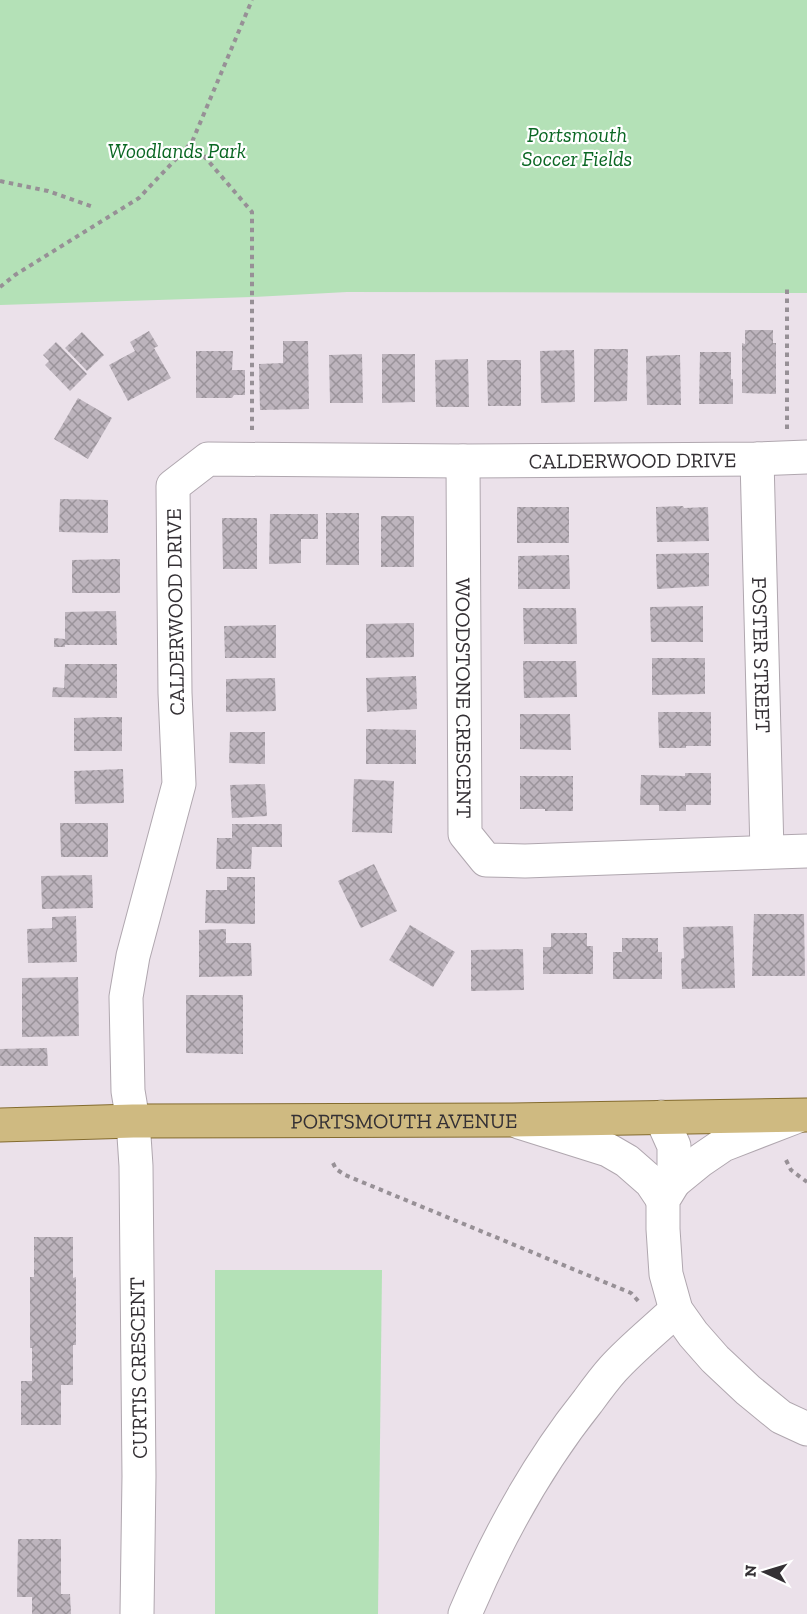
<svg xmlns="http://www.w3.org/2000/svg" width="807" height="1614" viewBox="0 0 807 1614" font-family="'Zilla Slab',serif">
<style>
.green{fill:#b4e1b7}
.building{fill:url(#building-cross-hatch)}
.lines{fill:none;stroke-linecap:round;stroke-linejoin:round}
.minor-casing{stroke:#b0a7af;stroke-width:35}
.major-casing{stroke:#846c2f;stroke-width:35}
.path{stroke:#979096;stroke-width:4;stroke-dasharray:4.5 4.5;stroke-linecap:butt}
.minor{stroke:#fff;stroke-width:33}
.major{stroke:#cfba81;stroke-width:33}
.labels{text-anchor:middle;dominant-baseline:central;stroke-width:4.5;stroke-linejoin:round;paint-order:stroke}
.park-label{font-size:21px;font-style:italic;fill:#0a6723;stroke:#fff}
.street-label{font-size:21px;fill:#343034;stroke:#fff}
</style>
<defs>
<pattern id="building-cross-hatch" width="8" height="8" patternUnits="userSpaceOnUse" patternTransform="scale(1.5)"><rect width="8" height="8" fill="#bdb4bd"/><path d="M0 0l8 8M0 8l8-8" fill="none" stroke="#9a939a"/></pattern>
</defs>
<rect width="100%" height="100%" fill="#ebe1ea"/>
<g class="green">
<polygon points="0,0 807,0 807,293 347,292 252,297 0,305"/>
<polygon points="215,1270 382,1270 378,1614 215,1614"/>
</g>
<g class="building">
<polygon points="745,330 773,330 773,343 776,343 776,394 742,393 742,343 745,344"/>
<polygon points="149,331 158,346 154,348 171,378 128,401 109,365 135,351 130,342"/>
<polygon points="82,332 104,355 87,371 65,348"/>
<polygon points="283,341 308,341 309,409 260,410 259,364 283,363"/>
<polygon points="56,342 87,374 70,391 45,365 49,361 43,355"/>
<polygon points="594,349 628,349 627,401 594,402"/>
<polygon points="574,350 575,402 541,403 540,351"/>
<polygon points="196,351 233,351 232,370 245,370 245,395 234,395 232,398 196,398"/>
<polygon points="700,352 731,352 731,379 733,379 733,404 699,404"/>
<polygon points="362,354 363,403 330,403 329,355"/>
<polygon points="382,354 415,354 415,402 382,403"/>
<polygon points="680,355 681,405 647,405 646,356"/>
<polygon points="468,359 469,407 436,407 435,360"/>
<polygon points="487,360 521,360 521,406 488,406"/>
<polygon points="78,398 112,418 88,459 54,439"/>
<polygon points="60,499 108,500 108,533 59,532"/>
<polygon points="683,506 684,508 708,507 709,541 657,542 656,507"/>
<rect x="517" y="507" width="52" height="36"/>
<rect x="326" y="513" width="33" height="52"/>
<polygon points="270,514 318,514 318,539 301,539 301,563 269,564"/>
<rect x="381" y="516" width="33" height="51"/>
<polygon points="222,518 257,518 257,569 223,569"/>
<polygon points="709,553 709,586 657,589 656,554"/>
<polygon points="569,555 570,589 518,589 518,556"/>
<polygon points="120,559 120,593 72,593 72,560"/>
<polygon points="703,606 703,642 651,642 650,607"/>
<polygon points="523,608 576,608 577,644 524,644"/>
<polygon points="116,611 117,645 65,645 65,647 54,647 54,638 65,639 65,612"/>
<polygon points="414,623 414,657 366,658 366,624"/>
<polygon points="276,625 276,658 225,658 224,626"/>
<polygon points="652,658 705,658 705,694 652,695"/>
<polygon points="523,661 576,661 577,697 524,698"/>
<polygon points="65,664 117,664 117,698 52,697 53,687 64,688"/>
<polygon points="416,676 417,709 367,712 366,678"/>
<polygon points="275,678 276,711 226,712 226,679"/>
<polygon points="658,712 711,712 711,746 686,746 686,748 659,748"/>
<polygon points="520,714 570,714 571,750 520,749"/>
<polygon points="104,717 122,717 122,751 74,751 74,718"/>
<polygon points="366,729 416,730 416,764 366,764"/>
<polygon points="230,732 265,732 265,764 229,763"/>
<polygon points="123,769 124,803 75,804 74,771"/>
<polygon points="685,773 711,773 711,805 686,805 686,811 659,811 659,805 640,805 641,775 685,776"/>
<polygon points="520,776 573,776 573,811 545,811 545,809 520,809"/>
<polygon points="354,779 394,781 392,833 352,832"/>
<polygon points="265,784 267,816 232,818 230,785"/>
<polygon points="60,823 108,823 108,857 61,857"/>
<polygon points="232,824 282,824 282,847 252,847 251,869 216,869 217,838 232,838"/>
<polygon points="374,864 397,911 361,928 338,881"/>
<polygon points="92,875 93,908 42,909 41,876"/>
<polygon points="227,877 255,877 255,924 205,923 206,890 227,890"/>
<polygon points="754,914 804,914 805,976 752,976"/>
<polygon points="76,916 77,962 28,963 27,929 52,928 52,917"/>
<polygon points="410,925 455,952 433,987 389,960"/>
<polygon points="733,926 735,988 682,989 681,959 684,958 683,927"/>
<polygon points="226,929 226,943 251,943 252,976 199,977 199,930"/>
<polygon points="551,933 587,933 587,946 593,946 593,974 543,974 543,947 551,947"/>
<polygon points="622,938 658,938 658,952 662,952 662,979 613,979 613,952 622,952"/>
<polygon points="523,949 524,990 471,991 471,950"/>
<polygon points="78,977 79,1036 22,1037 22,978"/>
<polygon points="186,995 243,995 243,1054 186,1053"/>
<polygon points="47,1048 48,1066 0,1066 0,1049"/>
<polygon points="34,1237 73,1237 73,1278 76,1277 76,1345 73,1345 73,1385 61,1385 61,1425 21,1425 21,1381 32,1381 32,1348 30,1348 30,1277 34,1277"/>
<polygon points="18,1539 61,1539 61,1594 70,1594 71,1614 32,1614 32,1597 17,1597"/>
</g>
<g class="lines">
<defs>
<g id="minor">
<path id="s1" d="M757 459 767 852"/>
<path id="s2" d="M463 461 465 834 486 860 525 861 807 851"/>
<polyline points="661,1117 674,1146 674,1182 663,1200 663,1229 666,1274 676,1310 693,1334 715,1359 748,1390 781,1417 807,1429"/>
<polyline points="519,1122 608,1150 627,1161 651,1182 663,1200"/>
<polyline points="674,1182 701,1160 723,1145 798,1116"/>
<path id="s3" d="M137 1614 139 1476 136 1166 133 1121 128 1091 126 997 133 956 179 784 175 693 173 486 208 459 463 461 757 459 807 457"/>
<path d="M465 1614C497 1538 536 1466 588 1401 596 1390 604 1379 613 1369 632 1348 656 1329 676 1310"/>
</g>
<g id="major">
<path id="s4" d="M0 1125 133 1121 512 1120 807 1115"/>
</g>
</defs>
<use href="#minor" class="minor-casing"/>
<use href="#major" class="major-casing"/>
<g class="path">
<polyline points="192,142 252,212 252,430"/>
<polyline points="0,181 48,191 93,207"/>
<polyline points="0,287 15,275 139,198 192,142 252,0"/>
<polyline points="787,429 787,288"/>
<polyline points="786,1160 791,1170 807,1182"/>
<polyline points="333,1163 336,1169 345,1175 631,1293 641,1304"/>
</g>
<use href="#minor" class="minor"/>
<use href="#major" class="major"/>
</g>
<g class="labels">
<g class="park-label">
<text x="577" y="134">Portsmouth<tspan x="577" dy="24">Soccer Fields</tspan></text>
<text x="177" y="150">Woodlands Park</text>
</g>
<g class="street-label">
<text stroke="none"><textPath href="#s3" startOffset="1604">CALDERWOOD DRIVE</textPath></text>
<text transform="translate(175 612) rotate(-91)">CALDERWOOD DRIVE</text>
<text stroke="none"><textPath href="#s1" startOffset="196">FOSTER STREET</textPath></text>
<text stroke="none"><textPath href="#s2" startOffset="237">WOODSTONE CRESCENT</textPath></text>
<text stroke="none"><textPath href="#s4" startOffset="404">PORTSMOUTH AVENUE</textPath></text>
<text transform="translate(138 1368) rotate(-91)">CURTIS CRESCENT</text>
</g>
</g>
<g transform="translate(765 1572) rotate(274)" stroke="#ffffff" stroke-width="4.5" paint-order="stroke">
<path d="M0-4.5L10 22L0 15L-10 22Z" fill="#343034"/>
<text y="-9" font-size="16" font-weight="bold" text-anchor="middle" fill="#343034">N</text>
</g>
</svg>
